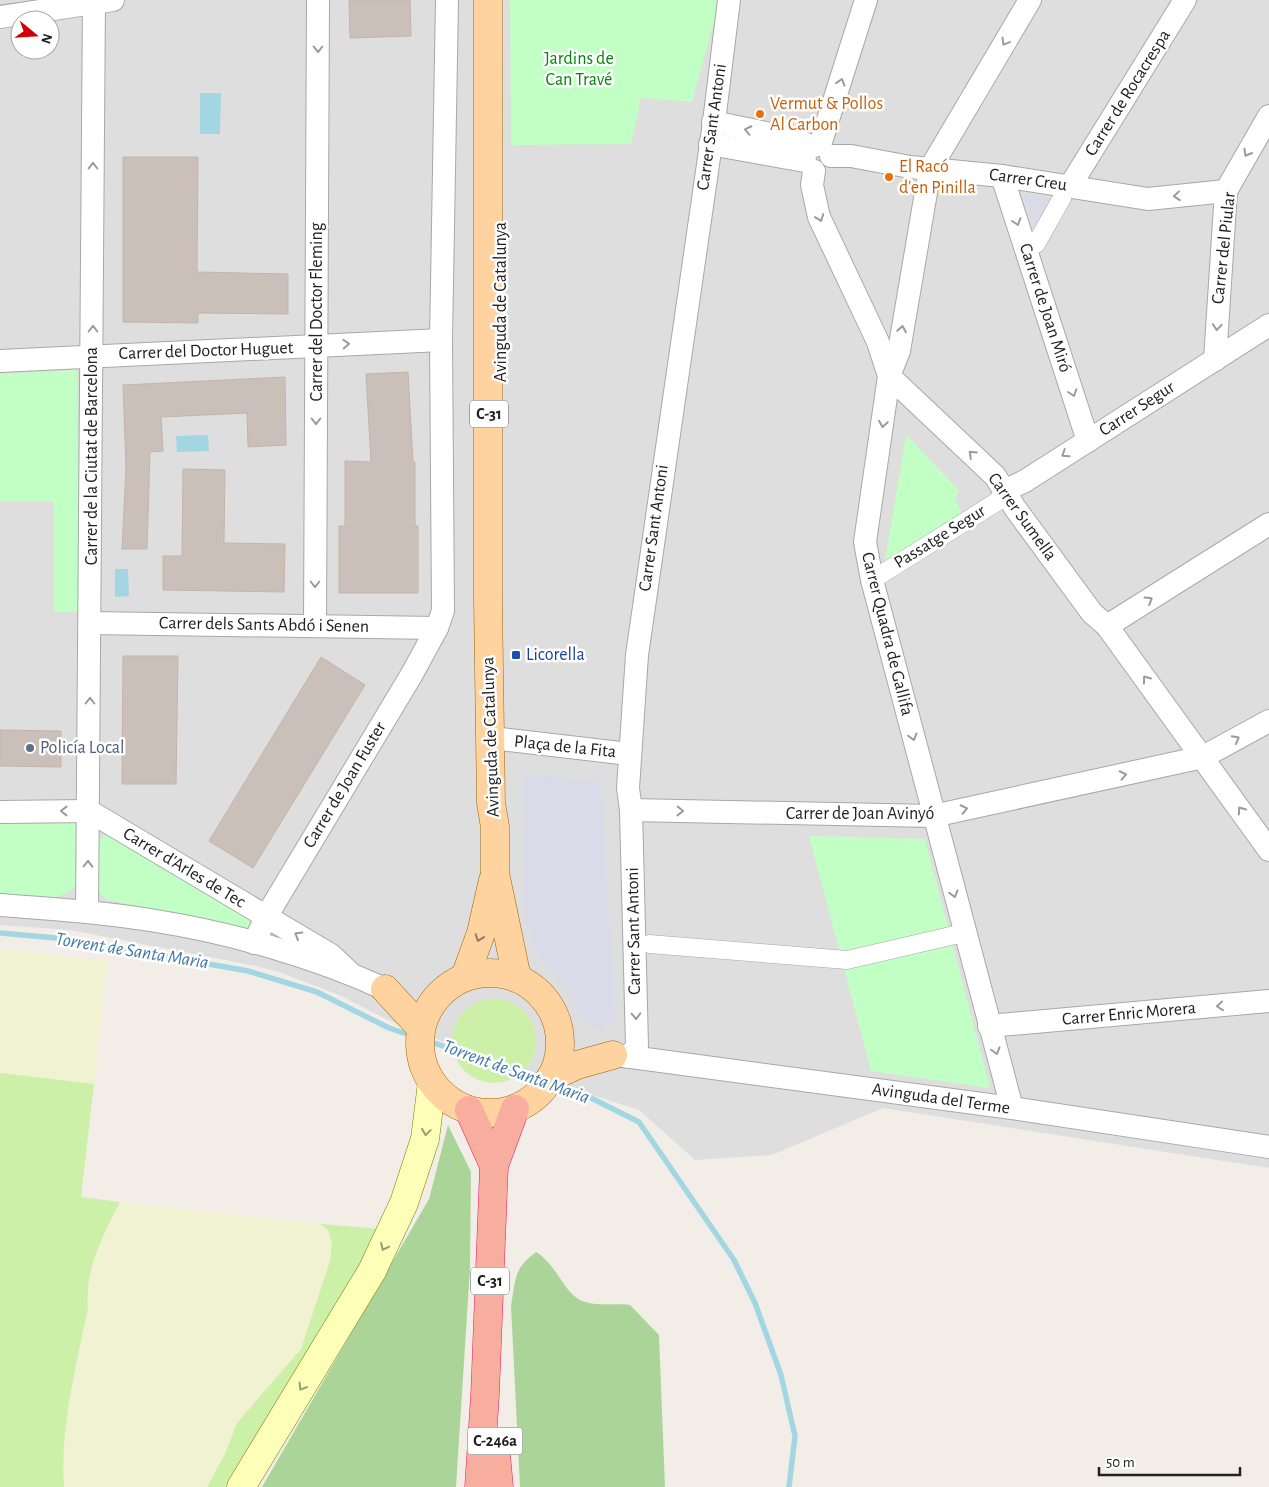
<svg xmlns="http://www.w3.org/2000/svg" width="1269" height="1487" viewBox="0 0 1269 1487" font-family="'Alegreya Sans',sans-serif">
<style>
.residential{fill:#dfdede;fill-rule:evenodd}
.farmland{fill:#f0f2d1}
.grass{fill:#cdf0a8}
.forest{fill:#abd598}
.park{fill:#c1ffc4}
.plaza{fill:#dadbe8}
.water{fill:#a3d6e3}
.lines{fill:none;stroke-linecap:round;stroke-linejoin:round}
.stream{stroke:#a3d6e3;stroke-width:5.5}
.building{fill:#cbc0b9;stroke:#c5b4a7}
.pedestrian-casing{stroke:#a8a8a8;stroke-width:19}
.minor-casing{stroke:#a8a8a8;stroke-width:24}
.secondary-casing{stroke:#758000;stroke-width:29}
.primary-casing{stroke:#9e6600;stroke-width:29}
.trunk-casing{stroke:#ec1765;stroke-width:29}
.pedestrian{stroke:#fff;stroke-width:18}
.minor{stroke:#fff;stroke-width:22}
.secondary{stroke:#fdffb8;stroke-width:28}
.primary{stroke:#ffd39f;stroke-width:28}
.trunk{stroke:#f8ae9e;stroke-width:28}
.oneway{stroke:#9b9b9b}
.oneway2{stroke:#907a60}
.oneway3{stroke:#9a9b74}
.food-dot{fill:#e8710a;stroke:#fff;stroke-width:2}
.transit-dot{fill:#1a4fb4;stroke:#fff;stroke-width:2}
.service-dot{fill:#5c6f8a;stroke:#fff;stroke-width:2}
.labels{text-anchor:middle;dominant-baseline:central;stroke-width:5;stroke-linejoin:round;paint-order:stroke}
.shield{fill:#fff;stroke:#646464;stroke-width:1}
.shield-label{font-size:16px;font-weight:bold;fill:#212121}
.park-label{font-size:18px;fill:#028709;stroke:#fff}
.street-label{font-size:18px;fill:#212121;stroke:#fff}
.food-label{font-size:18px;fill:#c56008;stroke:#fff;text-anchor:start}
.transit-label{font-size:18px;fill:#164399;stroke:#fff;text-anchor:start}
.service-label{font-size:18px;fill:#4e5e75;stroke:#fff;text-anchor:start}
.water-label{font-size:19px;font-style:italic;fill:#3d77aa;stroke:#fff}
</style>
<rect width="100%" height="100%" fill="#f2eee7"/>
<path class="residential" d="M0 0H1269V1168L883 1108 772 1155 695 1160 639 1110 529 1075 390 1021 339 995 279 972 256 966 70 930 0 925ZM20 20H50V50H20Z"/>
<g class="farmland">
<polygon points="0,949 107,961 94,1084 0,1073"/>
<polygon points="120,1202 320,1224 328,1230 332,1244 330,1261 301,1349 237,1423 225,1454 207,1487 64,1487 63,1468 67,1416 88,1308 87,1292 92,1261"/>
</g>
<g class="grass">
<circle cx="494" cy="1041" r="42"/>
<path d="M0 1073 94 1084 81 1197 120 1202C102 1238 85 1267 88 1308 76 1367 60 1427 64 1487H0Z"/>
<polygon points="320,1224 381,1229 229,1487 207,1487 225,1454 237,1423 301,1349 330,1261 332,1244 328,1230"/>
</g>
<g class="forest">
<polygon points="448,1125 471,1172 470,1268 456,1487 262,1487 429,1199"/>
<path d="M536 1252C557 1265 563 1291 580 1300 594 1307 615 1303 630 1305L659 1335 665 1487H520L511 1306C516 1279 513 1269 536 1252Z"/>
</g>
<g class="park">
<polygon points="510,0 720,0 692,102 641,98 631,144 511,145"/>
<polygon points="77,370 79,611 54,612 54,502 0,502 0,374"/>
<polygon points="906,435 959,490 955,498 962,514 884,566"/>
<path d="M0 818 78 820C78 835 82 866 78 879 72 906 21 897 0 897Z"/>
<polygon points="106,834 249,915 252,924 242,931 106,899 98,892 96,842"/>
<polygon points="809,836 925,839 990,1088 871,1071"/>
</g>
<g class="plaza">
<polygon points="1024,195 1071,201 1041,249 1038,240"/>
<polygon points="522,774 601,782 616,1018 600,1029 581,1020 568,992 540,958 524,919"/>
</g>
<g class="water">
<polygon points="200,93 221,93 220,134 200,134"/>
<polygon points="208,435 209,451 177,452 176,436"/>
<polygon points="115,569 128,569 129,596 115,597"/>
</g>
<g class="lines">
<g class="stream">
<polyline points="0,933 67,939 248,971 317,992 389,1028 542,1079"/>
<polyline points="558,1085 575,1090 639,1122 734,1260 755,1303 781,1375 795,1436 789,1487"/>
</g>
</g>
<g class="building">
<polygon points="349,0 410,0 411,36 350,38"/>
<polygon points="123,157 198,157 197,272 288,274 288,314 198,313 198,323 123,322"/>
<polygon points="408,372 413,462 415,462 415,526 418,526 418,593 339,593 339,526 345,526 345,461 371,462 366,374"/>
<polygon points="285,377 286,445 248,447 247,413 161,417 163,451 150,452 147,549 122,549 126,467 123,385"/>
<polygon points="183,469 225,470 224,543 285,544 284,592 163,590 163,556 182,556"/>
<polygon points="123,656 178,656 176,784 122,784"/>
<polygon points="321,657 365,685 253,868 209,841"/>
<polygon points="0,730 61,731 61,767 0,766"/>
</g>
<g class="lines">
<defs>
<g id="pedestrian">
<polyline points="1036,244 1062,198"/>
<polyline points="872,580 998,501 1004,491"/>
<polyline points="649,944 847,960 955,935"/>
</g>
<g id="minor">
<polyline points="0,17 113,0"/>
<polyline points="713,122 795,139 812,147"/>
<polyline points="710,144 805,161"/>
<polyline points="820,145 866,0"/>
<polyline points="831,156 851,156 910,167 1002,176 1148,199 1226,191"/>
<polyline points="814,171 812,185 819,217 878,342 889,376 995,476 1015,508 1092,613 1107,626 1269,850"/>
<polyline points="1002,176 1088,441"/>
<polyline points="1070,186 1185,0"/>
<polyline points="1215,360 1226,191 1269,116"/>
<polyline points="0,361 441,340"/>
<polyline points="1004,491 1025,481 1269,325"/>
<polyline points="90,623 437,628"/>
<polyline points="315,625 318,0"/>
<polyline points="1107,626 1269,524"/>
<polyline points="501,739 629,754"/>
<polyline points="631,810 933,816 1203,757 1269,721"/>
<polyline points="0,812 89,811 331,955 351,974"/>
<path d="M0 905C52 909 104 912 156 921 232 933 315 957 385 989"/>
<polyline points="87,912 94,0"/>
<polyline points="254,943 266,917 412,674 437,628 443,611 441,340 447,0"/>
<polyline points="989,1026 1269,1001"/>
<polyline points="616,1055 1012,1108 1269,1147"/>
<polyline points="629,1057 637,1046 631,810 628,788 637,655 713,130 729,0"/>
<polyline points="1012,1108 872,580 865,542 889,376 899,351 930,169 1030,0"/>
</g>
<polyline id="secondary" points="241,1487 372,1271 404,1203 425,1139 432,1083"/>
<g id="primary">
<polyline points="488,0 488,601 491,803 495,827 495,873 517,978"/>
<circle cx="490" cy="1043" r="70"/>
<polyline points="465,977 481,933 493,880"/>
<polyline points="385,989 421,1028"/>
<polyline points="550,1078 577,1065 613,1055"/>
</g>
<g id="trunk">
<polyline points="469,1110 494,1166"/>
<polyline points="495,1443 499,1487"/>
<polyline points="479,1487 485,1395 494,1166 515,1109"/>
</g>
</defs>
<use href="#pedestrian" class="pedestrian-casing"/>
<use href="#minor" class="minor-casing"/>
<use href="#secondary" class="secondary-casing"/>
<use href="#primary" class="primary-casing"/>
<use href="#trunk" class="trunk-casing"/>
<use href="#pedestrian" class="pedestrian"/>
<use href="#minor" class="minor"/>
<use href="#secondary" class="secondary"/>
<use href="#primary" class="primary"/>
<use href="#trunk" class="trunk"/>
</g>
<defs><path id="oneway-chevron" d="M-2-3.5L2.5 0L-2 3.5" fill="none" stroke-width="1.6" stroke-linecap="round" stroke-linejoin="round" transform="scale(1.25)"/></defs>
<g class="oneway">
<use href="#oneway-chevron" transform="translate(1005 42) rotate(121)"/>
<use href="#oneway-chevron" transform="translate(318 49) rotate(90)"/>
<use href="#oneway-chevron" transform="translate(841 82) rotate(-73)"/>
<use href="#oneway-chevron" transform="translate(748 130) rotate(-168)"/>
<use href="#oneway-chevron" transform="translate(1247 153) rotate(120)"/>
<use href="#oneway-chevron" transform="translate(93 166) rotate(-90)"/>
<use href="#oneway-chevron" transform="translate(1177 196) rotate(174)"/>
<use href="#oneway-chevron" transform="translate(820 218) rotate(70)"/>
<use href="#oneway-chevron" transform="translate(1017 222) rotate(72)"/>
<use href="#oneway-chevron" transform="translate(1217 327) rotate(94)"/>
<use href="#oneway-chevron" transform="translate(93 329) rotate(-90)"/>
<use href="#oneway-chevron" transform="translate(902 329) rotate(-81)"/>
<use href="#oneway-chevron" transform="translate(346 344) rotate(-3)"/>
<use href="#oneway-chevron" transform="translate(1073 393) rotate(72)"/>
<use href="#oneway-chevron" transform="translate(316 421) rotate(90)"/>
<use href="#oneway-chevron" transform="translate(883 424) rotate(99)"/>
<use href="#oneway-chevron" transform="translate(972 454) rotate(-137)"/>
<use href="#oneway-chevron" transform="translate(1065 454) rotate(147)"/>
<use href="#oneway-chevron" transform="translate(315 584) rotate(90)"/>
<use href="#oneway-chevron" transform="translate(1149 600) rotate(-32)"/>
<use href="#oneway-chevron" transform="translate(1146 679) rotate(-126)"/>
<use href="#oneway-chevron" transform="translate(90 701) rotate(-90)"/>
<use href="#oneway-chevron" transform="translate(913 737) rotate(75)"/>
<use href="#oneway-chevron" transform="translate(1236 739) rotate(-28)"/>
<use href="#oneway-chevron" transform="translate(1123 775) rotate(-12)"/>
<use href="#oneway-chevron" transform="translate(964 809) rotate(-12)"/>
<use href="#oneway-chevron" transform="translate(1241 810) rotate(-125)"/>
<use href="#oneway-chevron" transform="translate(64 811) rotate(180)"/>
<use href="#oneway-chevron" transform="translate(680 811) rotate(1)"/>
<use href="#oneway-chevron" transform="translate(88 864) rotate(-89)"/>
<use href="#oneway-chevron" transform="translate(954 894) rotate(75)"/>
<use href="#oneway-chevron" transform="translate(298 935) rotate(-150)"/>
<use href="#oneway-chevron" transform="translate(1220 1006) rotate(175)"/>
<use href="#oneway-chevron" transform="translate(636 1016) rotate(88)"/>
<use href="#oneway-chevron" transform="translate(996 1051) rotate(74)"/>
</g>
<use class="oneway2" href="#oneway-chevron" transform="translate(479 938) rotate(109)"/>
<g class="oneway3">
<use href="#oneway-chevron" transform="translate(426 1132) rotate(98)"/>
<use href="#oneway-chevron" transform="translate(384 1247) rotate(115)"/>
<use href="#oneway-chevron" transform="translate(302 1387) rotate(121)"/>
</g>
<g class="food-dot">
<circle cx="760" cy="114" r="5"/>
<circle cx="889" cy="177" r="5"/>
</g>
<rect class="transit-dot" x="511" y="650" width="10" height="10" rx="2.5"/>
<circle class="service-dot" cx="30" cy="748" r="5"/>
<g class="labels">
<g class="shield">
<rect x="470" y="400.5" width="38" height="27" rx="4"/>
<rect x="471" y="1267.5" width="38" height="27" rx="4"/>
<rect x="467.5" y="1427.5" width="55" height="27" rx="4"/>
</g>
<g class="shield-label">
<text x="489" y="414">C-31</text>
<text x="490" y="1281">C-31</text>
<text x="495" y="1441">C-246a</text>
</g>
<g class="park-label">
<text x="579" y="59">Jardins de<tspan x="579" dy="21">Can Travé</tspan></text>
</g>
<g class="street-label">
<text transform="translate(1128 93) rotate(-58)">Carrer de Rocacrespa</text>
<text transform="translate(712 127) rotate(-82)">Carrer Sant Antoni</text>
<text transform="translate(1028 180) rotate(8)">Carrer Creu</text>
<text transform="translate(1224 248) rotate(-84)">Carrer del Piular</text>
<text transform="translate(501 302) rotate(-90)">Avinguda de Catalunya</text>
<text transform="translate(1045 308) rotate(72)">Carrer de Joan Miró</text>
<text transform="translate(317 312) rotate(-90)">Carrer del Doctor Fleming</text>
<text transform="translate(206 351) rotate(-2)">Carrer del Doctor Huguet</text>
<text transform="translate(1137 409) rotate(-33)">Carrer Segur</text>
<text transform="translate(92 456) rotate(-90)">Carrer de la Ciutat de Barcelona</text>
<text transform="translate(1022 517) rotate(54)">Carrer Sumella</text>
<text transform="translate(654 528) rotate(-82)">Carrer Sant Antoni</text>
<text transform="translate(940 537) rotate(-32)">Passatge Segur</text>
<text transform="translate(264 625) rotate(1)">Carrer dels Sants Abdó i Senen</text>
<text transform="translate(887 634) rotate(76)">Carrer Quadra de Gallifa</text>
<text transform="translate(491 737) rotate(-92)">Avinguda de Catalunya</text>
<text transform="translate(565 747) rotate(6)">Plaça de la Fita</text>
<text transform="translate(345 785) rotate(-59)">Carrer de Joan Fuster</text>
<text x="860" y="814">Carrer de Joan Avinyó</text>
<text transform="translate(184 868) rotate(31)">Carrer d'Arles de Tec</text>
<text transform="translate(634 931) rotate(-91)">Carrer Sant Antoni</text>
<text transform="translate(1129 1014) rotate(-5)">Carrer Enric Morera</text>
<text transform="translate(941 1099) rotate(8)">Avinguda del Terme</text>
</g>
<g class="food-label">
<text x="770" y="104">Vermut &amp; Pollos<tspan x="770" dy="21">Al Carbon</tspan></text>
<text x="899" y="167">El Racó<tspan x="899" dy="21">d'en Pinilla</tspan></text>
</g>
<g class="transit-label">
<text x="526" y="655">Licorella</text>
</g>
<g class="service-label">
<text x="40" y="748">Policía Local</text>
</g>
<g class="water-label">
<text transform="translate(132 951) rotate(9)">Torrent de Santa Maria</text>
<text transform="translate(516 1072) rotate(20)">Torrent de Santa Maria</text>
</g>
</g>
<g transform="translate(35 35) rotate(108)"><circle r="24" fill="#ffffff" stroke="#a6a6a6"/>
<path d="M0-4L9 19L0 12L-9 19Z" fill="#d20005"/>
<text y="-8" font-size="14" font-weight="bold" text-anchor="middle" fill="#212121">N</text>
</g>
<path d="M1099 1467v8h141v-8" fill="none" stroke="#212121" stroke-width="2.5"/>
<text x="1106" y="1467" font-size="15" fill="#212121" stroke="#ffffff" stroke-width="4" paint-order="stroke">50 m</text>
</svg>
